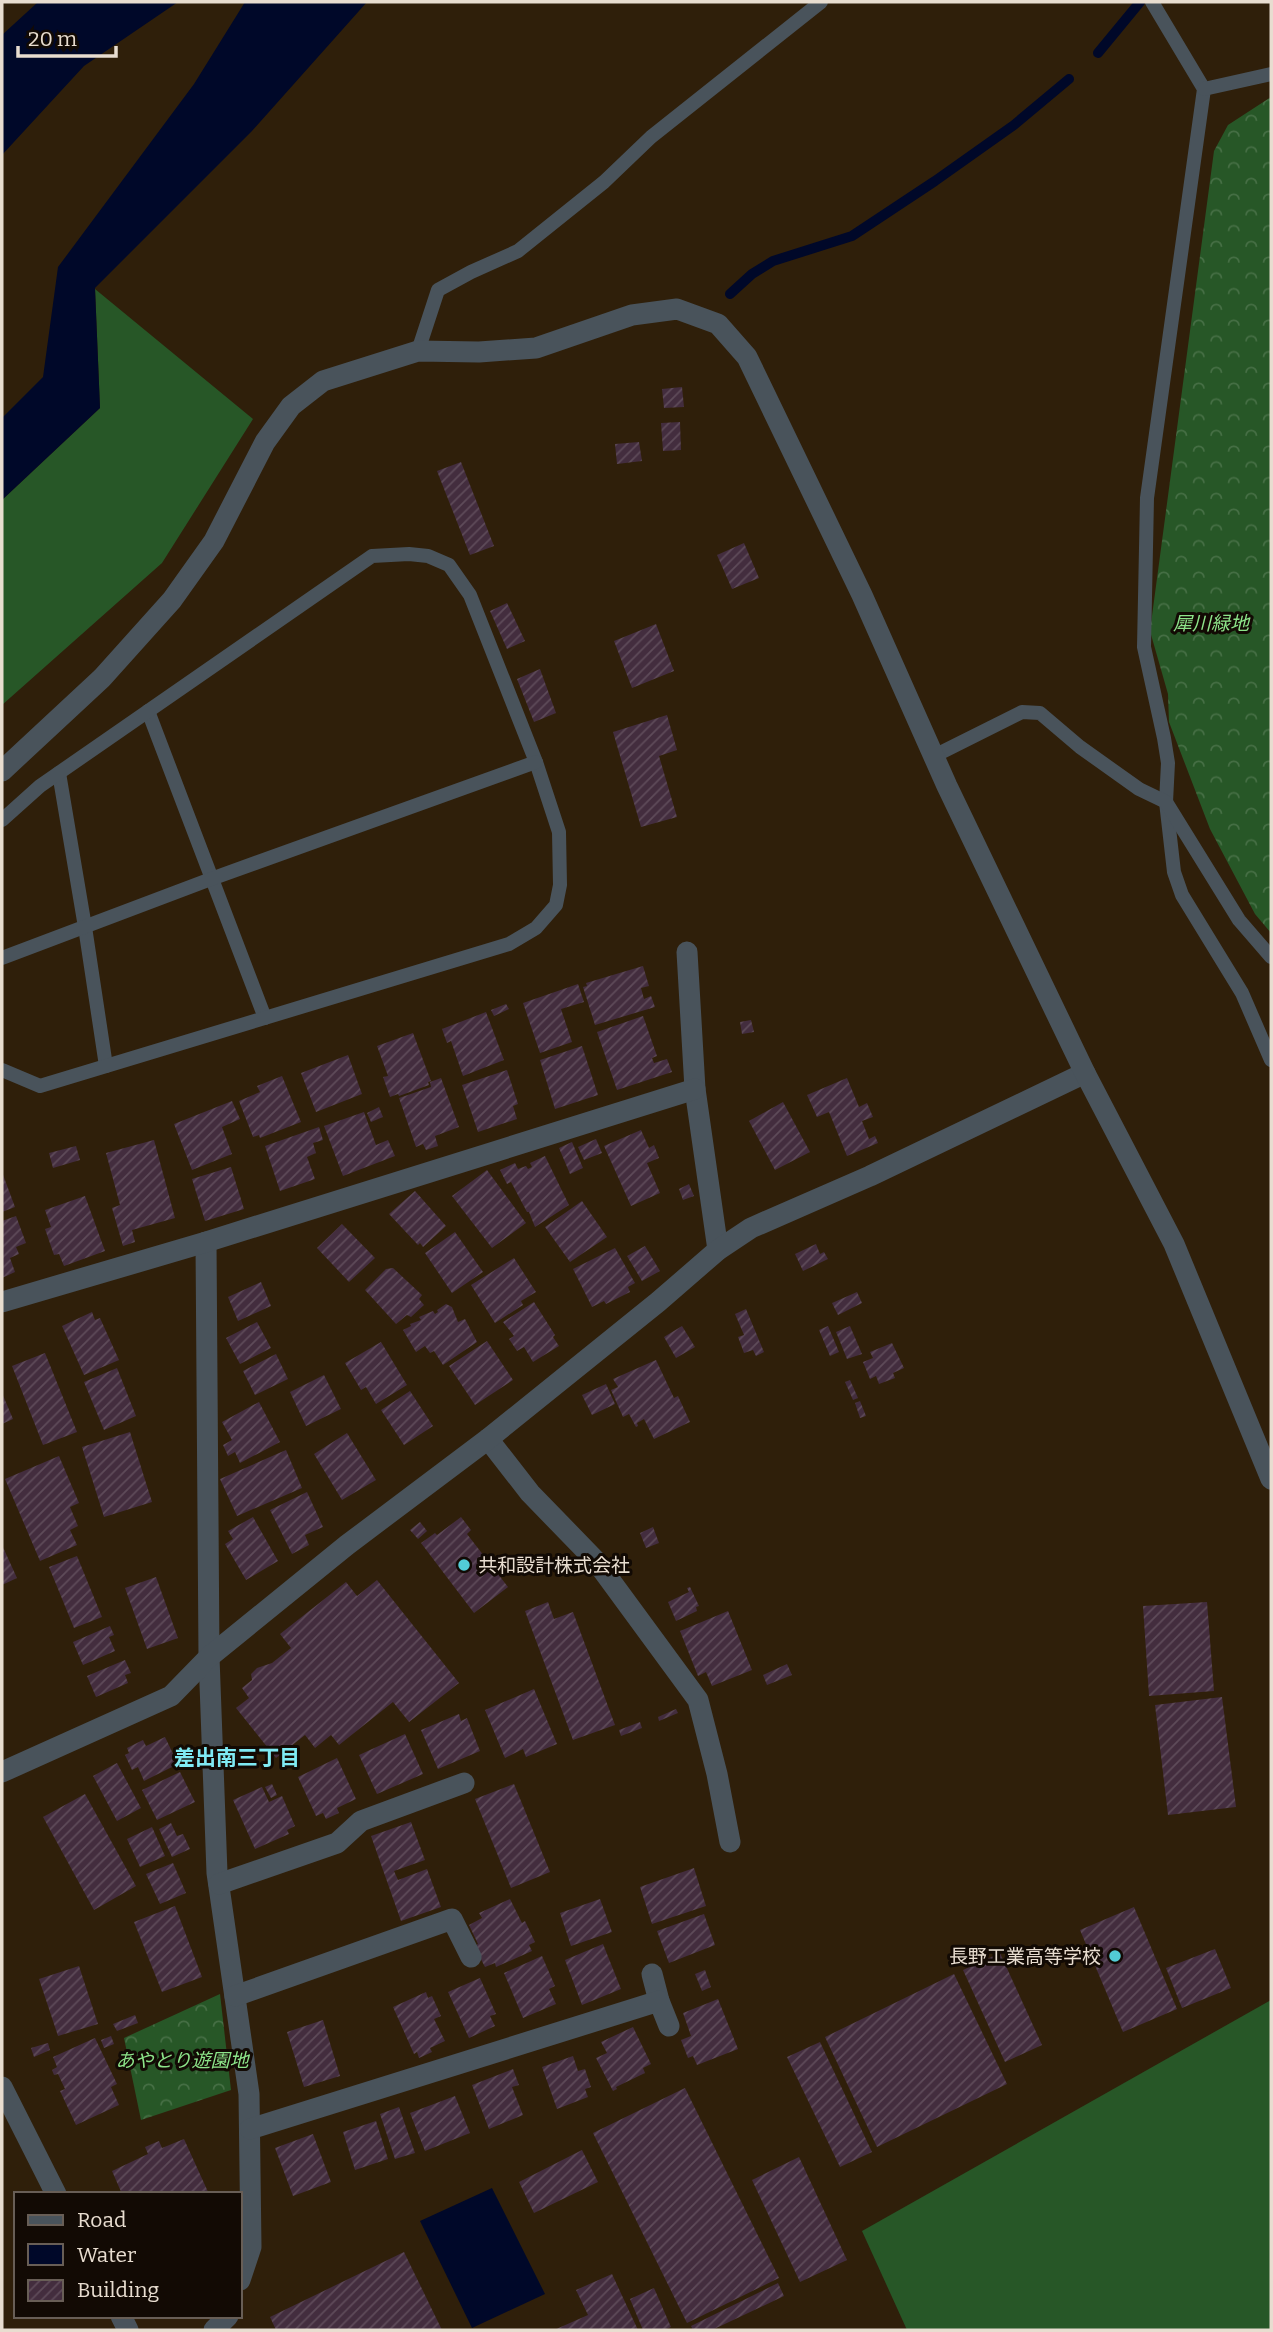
<svg xmlns="http://www.w3.org/2000/svg" width="1273" height="2332" viewBox="0 0 1273 2332" font-family="Bitter,'Noto Sans JP',serif">
<style>
.grass{fill:#275727}
.forest{fill:url(#forest-crowns)}
.water{fill:#000829}
.lines{fill:none;stroke-linecap:round;stroke-linejoin:round}
.stream{stroke:#000829;stroke-width:10}
.building{fill:url(#building-hatch)}
.service{stroke:#49535b;stroke-width:14}
.minor{stroke:#49535b;stroke-width:21}
.tertiary{stroke:#49535b;stroke-width:21}
.poi-dot{fill:#52ccd6;stroke:#120a04;stroke-width:2.5}
.labels{text-anchor:middle;dominant-baseline:central;stroke-width:6;stroke-linejoin:round;paint-order:stroke}
.park-label{font-size:19px;font-style:italic;fill:#8de48a;stroke:#120a04}
.poi-label{font-size:19px;fill:#e8ddd0;stroke:#120a04;text-anchor:start}
.neighbourhood-label{font-size:21px;font-weight:bold;fill:#7feaf4;stroke:#120a04}
</style>
<defs>
<pattern id="forest-crowns" width="20" height="18" patternUnits="userSpaceOnUse" patternTransform="scale(1.75)"><rect width="20" height="18" fill="#275727"/><path d="M2 6a3 3 0 1 1 6 0M12 15a3 3 0 1 1 6 0" fill="none" stroke="#466f45"/></pattern>
<pattern id="building-hatch" width="6" height="6" patternUnits="userSpaceOnUse" patternTransform="scale(1.75)"><rect width="6" height="6" fill="#432d3e"/><path d="M-1 1l2-2M0 6l6-6M5 7l2-2" fill="none" stroke="#5e4b59"/></pattern>
</defs>
<rect width="100%" height="100%" fill="#2f1f0a"/>
<g class="grass">
<polygon points="95,289 253,419 162,563 2,705 2,500 100,408"/>
<polygon points="1271,2000 1271,2330 907,2330 862,2231"/>
</g>
<g class="forest">
<polygon points="1271,97 1271,933 1255,914 1210,829 1169,722 1168,694 1150,631 1214,151 1228,125"/>
<polygon points="220,1994 231,2090 141,2120 124,2038"/>
</g>
<g class="water">
<polygon points="38,2 178,2 84,66 2,155 2,35"/>
<polygon points="245,2 367,2 251,132 95,288 100,408 2,500 2,418 43,377 58,267 194,84"/>
<polygon points="492,2188 545,2294 472,2328 420,2221"/>
</g>
<g class="lines">
<g class="stream">
<polyline points="1098,53 1140,2"/>
<polyline points="730,294 752,274 773,261 852,236 935,181 1014,125 1069,79"/>
</g>
</g>
<g class="building">
<polygon points="682,387 684,407 664,408 662,389"/>
<polygon points="680,422 681,450 663,451 661,423"/>
<polygon points="639,442 642,461 617,464 615,444"/>
<polygon points="461,462 494,546 470,555 437,471"/>
<polygon points="744,543 759,578 732,589 717,555"/>
<polygon points="507,603 525,641 507,649 490,611"/>
<polygon points="656,624 674,671 632,688 614,641"/>
<polygon points="540,669 556,713 534,722 517,679"/>
<polygon points="667,715 677,750 659,756 677,817 641,827 613,732"/>
<polygon points="643,966 649,986 641,988 644,999 651,996 655,1007 595,1025 583,987 587,986 586,983"/>
<polygon points="578,984 584,1002 561,1009 572,1042 540,1053 523,1003"/>
<polygon points="506,1004 509,1009 494,1016 491,1010"/>
<polygon points="486,1012 504,1060 463,1076 451,1041 447,1043 442,1029"/>
<polygon points="643,1016 657,1056 652,1058 654,1063 667,1059 672,1072 617,1090 597,1032"/>
<polygon points="751,1020 754,1032 742,1034 740,1022"/>
<polygon points="413,1033 431,1081 428,1082 429,1085 399,1096 398,1094 390,1097 383,1077 388,1076 377,1046"/>
<polygon points="582,1046 598,1095 555,1109 540,1060"/>
<polygon points="348,1055 362,1094 316,1112 301,1073"/>
<polygon points="507,1070 518,1104 513,1106 517,1119 478,1132 462,1085"/>
<polygon points="282,1076 301,1122 260,1138 259,1135 253,1137 239,1101 260,1092 257,1086"/>
<polygon points="441,1078 459,1127 435,1136 438,1146 426,1150 423,1144 416,1147 399,1098 431,1087 430,1082"/>
<polygon points="847,1078 859,1107 867,1103 873,1117 862,1121 869,1139 875,1136 878,1143 847,1156 829,1112 817,1117 807,1095"/>
<polygon points="232,1101 240,1119 222,1127 232,1154 192,1170 174,1124"/>
<polygon points="783,1102 810,1152 775,1170 749,1121"/>
<polygon points="379,1107 383,1117 371,1122 367,1113"/>
<polygon points="364,1112 376,1145 388,1140 395,1156 343,1176 324,1126"/>
<polygon points="319,1127 323,1140 313,1143 316,1153 307,1157 315,1179 280,1191 265,1146"/>
<polygon points="641,1130 649,1148 654,1145 659,1158 647,1163 660,1193 631,1206 604,1146"/>
<polygon points="596,1139 602,1153 584,1160 578,1147"/>
<polygon points="154,1140 175,1218 132,1230 135,1242 123,1246 112,1208 120,1205 106,1153"/>
<polygon points="572,1142 583,1168 570,1174 559,1148"/>
<polygon points="76,1146 80,1160 53,1168 49,1153"/>
<polygon points="545,1156 569,1205 535,1227 529,1212 527,1212 511,1182 507,1184 500,1170 515,1163 518,1169 526,1166 528,1169 532,1167 530,1163"/>
<polygon points="231,1167 244,1209 205,1221 192,1179"/>
<polygon points="487,1170 526,1223 492,1248 452,1196"/>
<polygon points="2,1172 15,1207 2,1212"/>
<polygon points="689,1184 694,1196 683,1200 679,1189"/>
<polygon points="415,1191 446,1226 423,1247 420,1243 418,1245 389,1214"/>
<polygon points="85,1196 105,1251 64,1266 59,1254 54,1255 45,1229 51,1227 45,1210"/>
<polygon points="582,1201 607,1237 570,1262 545,1227"/>
<polygon points="16,1216 26,1243 16,1247 19,1254 10,1258 15,1272 2,1278 2,1221"/>
<polygon points="342,1224 375,1258 349,1282 317,1248"/>
<polygon points="455,1232 483,1272 452,1293 425,1253"/>
<polygon points="816,1244 820,1254 824,1252 828,1259 803,1271 795,1254"/>
<polygon points="645,1246 660,1271 642,1281 627,1256"/>
<polygon points="615,1248 635,1283 628,1287 630,1292 606,1304 604,1301 592,1307 573,1269"/>
<polygon points="514,1258 536,1292 521,1301 523,1305 495,1323 471,1285"/>
<polygon points="393,1268 422,1295 419,1299 424,1305 411,1317 407,1315 396,1324 365,1290 386,1269"/>
<polygon points="261,1282 271,1306 238,1321 228,1297"/>
<polygon points="857,1292 862,1303 838,1315 832,1303"/>
<polygon points="534,1302 555,1335 553,1337 559,1346 533,1362 524,1347 517,1351 509,1339 514,1336 503,1322"/>
<polygon points="446,1304 452,1307 458,1322 465,1319 477,1342 443,1365 434,1351 430,1353 425,1346 416,1352 403,1330 411,1326 410,1324 421,1320 419,1317 433,1311 435,1314 438,1312 437,1310"/>
<polygon points="746,1309 764,1352 756,1356 753,1350 744,1353 738,1337 744,1335 735,1314"/>
<polygon points="92,1312 95,1320 100,1318 119,1360 84,1375 62,1326"/>
<polygon points="257,1322 271,1348 240,1364 226,1338"/>
<polygon points="682,1326 695,1347 676,1358 664,1337"/>
<polygon points="828,1326 839,1352 830,1356 819,1330"/>
<polygon points="850,1326 862,1354 847,1359 836,1332"/>
<polygon points="487,1341 513,1380 475,1405 449,1366"/>
<polygon points="381,1342 407,1385 376,1404 366,1387 361,1390 345,1363"/>
<polygon points="892,1343 904,1368 893,1373 895,1378 879,1384 876,1376 870,1379 863,1362 873,1358 870,1352"/>
<polygon points="45,1353 77,1432 43,1445 12,1366"/>
<polygon points="276,1354 288,1379 255,1395 243,1371"/>
<polygon points="656,1360 674,1398 678,1396 690,1422 654,1439 644,1419 637,1423 638,1426 636,1427 629,1414 623,1417 611,1390 618,1387 613,1379"/>
<polygon points="117,1368 136,1416 104,1430 84,1382"/>
<polygon points="324,1375 341,1409 306,1426 290,1392"/>
<polygon points="850,1380 858,1398 853,1400 845,1382"/>
<polygon points="606,1384 615,1404 592,1415 582,1395"/>
<polygon points="410,1391 433,1426 404,1445 381,1410"/>
<polygon points="2,1393 13,1419 2,1424"/>
<polygon points="860,1401 866,1416 860,1418 855,1403"/>
<polygon points="259,1402 280,1442 240,1463 235,1452 228,1456 223,1445 232,1440 222,1422"/>
<polygon points="130,1432 152,1502 104,1517 82,1447"/>
<polygon points="347,1433 376,1480 342,1500 314,1454"/>
<polygon points="286,1450 302,1488 237,1516 220,1479"/>
<polygon points="59,1456 79,1503 70,1507 78,1526 70,1530 77,1545 40,1561 5,1479"/>
<polygon points="307,1492 323,1527 305,1535 309,1545 292,1554 270,1510"/>
<polygon points="253,1517 278,1561 246,1580 225,1544 233,1539 228,1531"/>
<polygon points="461,1517 471,1530 467,1534 508,1587 474,1613 421,1543 435,1533 437,1535"/>
<polygon points="420,1522 427,1531 418,1539 410,1530"/>
<polygon points="653,1527 659,1543 646,1548 640,1533"/>
<polygon points="2,1545 17,1578 2,1585"/>
<polygon points="77,1556 102,1617 74,1628 49,1567"/>
<polygon points="156,1577 178,1638 147,1649 125,1588"/>
<polygon points="377,1580 459,1683 409,1722 393,1702 339,1745 331,1735 315,1748 305,1735 276,1758 236,1708 249,1698 242,1688 252,1680 251,1674 257,1668 272,1663 291,1648 280,1634 346,1582 357,1596"/>
<polygon points="690,1587 699,1606 696,1607 697,1611 676,1621 668,1602 689,1592 687,1588"/>
<polygon points="548,1602 554,1619 573,1612 615,1725 573,1740 525,1611"/>
<polygon points="1207,1602 1214,1691 1149,1696 1143,1606"/>
<polygon points="728,1611 752,1670 712,1686 706,1672 698,1676 680,1631"/>
<polygon points="110,1626 114,1635 109,1637 115,1651 83,1665 73,1642"/>
<polygon points="125,1660 131,1673 125,1675 128,1683 96,1697 87,1676"/>
<polygon points="787,1664 792,1675 767,1685 763,1675"/>
<polygon points="534,1689 557,1744 526,1757 523,1749 505,1758 485,1710"/>
<polygon points="1222,1697 1236,1807 1168,1815 1155,1705"/>
<polygon points="676,1709 678,1713 659,1721 658,1717"/>
<polygon points="459,1714 461,1721 467,1718 480,1751 438,1769 421,1730"/>
<polygon points="640,1722 642,1728 621,1736 619,1730"/>
<polygon points="405,1734 423,1774 377,1794 359,1755"/>
<polygon points="165,1737 178,1764 144,1781 138,1767 132,1770 125,1755 129,1753 127,1748 143,1740 146,1746"/>
<polygon points="337,1758 356,1799 337,1808 339,1813 326,1819 323,1813 316,1816 298,1777"/>
<polygon points="117,1763 141,1808 117,1821 93,1776"/>
<polygon points="180,1772 195,1802 157,1820 142,1790"/>
<polygon points="272,1784 277,1795 271,1798 265,1787"/>
<polygon points="514,1784 550,1872 511,1888 475,1799"/>
<polygon points="262,1787 269,1802 282,1796 295,1826 287,1830 289,1834 255,1849 233,1800"/>
<polygon points="85,1794 136,1886 94,1910 43,1817"/>
<polygon points="411,1822 425,1860 394,1871 398,1880 427,1869 441,1907 401,1921 371,1836"/>
<polygon points="171,1823 177,1836 183,1834 190,1849 172,1857 159,1829"/>
<polygon points="152,1827 165,1856 140,1867 127,1839"/>
<polygon points="173,1863 186,1893 160,1904 146,1874"/>
<polygon points="694,1868 706,1906 652,1924 640,1887"/>
<polygon points="510,1899 522,1923 525,1921 535,1942 529,1945 532,1951 496,1967 495,1963 485,1967 474,1946 478,1944 469,1925 482,1918 479,1913"/>
<polygon points="600,1899 612,1932 571,1946 560,1913"/>
<polygon points="175,1906 202,1977 162,1992 134,1922"/>
<polygon points="1134,1907 1177,2009 1123,2032 1080,1930"/>
<polygon points="704,1914 715,1945 669,1963 657,1931"/>
<polygon points="603,1944 621,1989 582,2005 565,1960"/>
<polygon points="1215,1949 1231,1988 1182,2008 1166,1968"/>
<polygon points="1000,1953 1042,2045 1005,2062 963,1970"/>
<polygon points="542,1956 555,1986 549,1989 556,2004 523,2018 504,1973"/>
<polygon points="79,1966 98,2024 58,2036 39,1979"/>
<polygon points="705,1970 711,1987 702,1991 695,1974"/>
<polygon points="954,1974 1007,2084 877,2147 825,2037"/>
<polygon points="480,1978 496,2014 490,2016 495,2026 469,2038 448,1992"/>
<polygon points="426,1992 428,1998 432,1996 441,2016 434,2019 445,2041 430,2048 432,2052 419,2058 417,2052 414,2054 393,2007"/>
<polygon points="718,1999 738,2049 697,2065 693,2056 688,2058 681,2040 691,2036 683,2013"/>
<polygon points="135,2015 138,2023 117,2031 113,2024"/>
<polygon points="323,2020 340,2076 304,2087 287,2032"/>
<polygon points="633,2027 651,2064 643,2068 645,2073 616,2087 617,2089 613,2091 596,2058 607,2053 601,2042"/>
<polygon points="111,2036 114,2044 104,2048 101,2040"/>
<polygon points="95,2038 117,2084 111,2087 119,2105 76,2125 60,2091 65,2089 58,2074 54,2075 52,2070 57,2067 53,2057"/>
<polygon points="820,2042 872,2152 840,2167 787,2057"/>
<polygon points="48,2043 50,2050 34,2057 31,2048"/>
<polygon points="573,2056 578,2071 585,2069 591,2087 585,2089 588,2097 557,2109 542,2067"/>
<polygon points="513,2069 519,2085 512,2087 523,2115 489,2129 472,2085"/>
<polygon points="685,2088 779,2278 687,2323 593,2133"/>
<polygon points="455,2096 470,2133 425,2151 410,2113"/>
<polygon points="399,2107 415,2153 395,2159 380,2114"/>
<polygon points="376,2121 388,2159 355,2170 343,2132"/>
<polygon points="313,2134 331,2182 293,2196 275,2148"/>
<polygon points="184,2139 209,2194 122,2194 112,2171 148,2154 145,2147 159,2141 162,2148"/>
<polygon points="582,2150 598,2182 534,2213 519,2182"/>
<polygon points="799,2157 847,2260 800,2282 752,2180"/>
<polygon points="404,2252 442,2330 276,2330 270,2317"/>
<polygon points="612,2274 638,2330 554,2330 588,2315 576,2290"/>
<polygon points="778,2283 784,2296 712,2330 693,2330 691,2326"/>
<polygon points="654,2288 671,2327 664,2330 643,2330 630,2299"/>
</g>
<g class="lines">
<g class="service">
<polyline points="1152,2 1204,89 1147,498 1144,647 1164,738 1168,763 1166,802 1174,872 1182,895 1242,993 1271,1060"/>
<polyline points="1204,89 1271,74"/>
<polyline points="418,351 438,290 471,272 518,251 604,182 651,137 821,2"/>
<polyline points="148,711 265,1018"/>
<polyline points="934,756 1022,712 1040,713 1080,747 1139,789 1166,802 1239,920 1271,957"/>
<polyline points="59,773 85,927 106,1066"/>
<polyline points="2,820 40,786 372,556 409,554 428,556 449,565 470,595 536,762 559,832 560,885 556,905 536,928 509,944 40,1086 2,1070"/>
<polyline points="2,958 211,879 536,762"/>
</g>
<g class="minor">
<polyline points="687,952 695,1089 718,1250"/>
<polyline points="206,1242 209,1657 217,1873 249,2094 251,2247 240,2280"/>
<polyline points="2,1302 206,1242 695,1089"/>
<polyline points="488,1439 530,1493 596,1561 698,1700 717,1774 730,1842"/>
<polyline points="2,1772 171,1696 209,1657 347,1545 488,1439 658,1302 718,1250 751,1228 870,1176 1085,1073"/>
<polyline points="219,1884 337,1843 361,1821 464,1783"/>
<polyline points="652,1974 659,2001"/>
<polyline points="235,1996 452,1919 471,1957"/>
<polyline points="250,2129 659,2001 669,2026"/>
<polyline points="214,2330 228,2316"/>
</g>
<g class="tertiary">
<polyline points="2,771 102,678 172,600 214,541 265,442 291,406 323,381 418,351 479,352 536,348 632,315 677,309 718,324 747,357 862,595 947,786 1085,1073 1174,1244 1271,1479"/>
<polyline points="2,2087 56,2194"/>
<polyline points="121,2316 128,2330"/>
</g>
</g>
<g class="poi-dot">
<circle cx="464" cy="1565" r="7"/>
<circle cx="1115" cy="1956" r="7"/>
</g>
<g class="labels">
<g class="park-label">
<text x="1211" y="623">犀川緑地</text>
<text x="182" y="2060">あやとり遊園地</text>
</g>
<g class="poi-label">
<text x="478" y="1565">共和設計株式会社</text>
<text x="1101" y="1956" text-anchor="end">長野工業高等学校</text>
</g>
<g class="neighbourhood-label">
<text x="237" y="1758">差出南三丁目</text>
</g>
</g>
<rect width="1273" height="2332" fill="none" stroke="#e8ddd0" stroke-width="7"/>
<rect x="14" y="2192" width="228" height="126" fill="#120a04" stroke="#685e56" stroke-width="2"/>
<rect x="28" y="2215" width="35" height="10" fill="#49535b" stroke="#685e56" stroke-width="2"/>
<text x="77" y="2227" font-size="21" fill="#e8ddd0">Road</text>
<rect x="28" y="2244" width="35" height="21" fill="#000829" stroke="#685e56" stroke-width="2"/>
<text x="77" y="2262" font-size="21" fill="#e8ddd0">Water</text>
<rect x="28" y="2280" width="35" height="21" fill="url(#building-hatch)" stroke="#685e56" stroke-width="2"/>
<text x="77" y="2297" font-size="21" fill="#e8ddd0">Building</text>
<path d="M18 46v10h98v-10" fill="none" stroke="#e8ddd0" stroke-width="3.5"/>
<text x="28" y="46" font-size="21" fill="#e8ddd0" stroke="#120a04" stroke-width="5" paint-order="stroke">20 m</text>
</svg>
